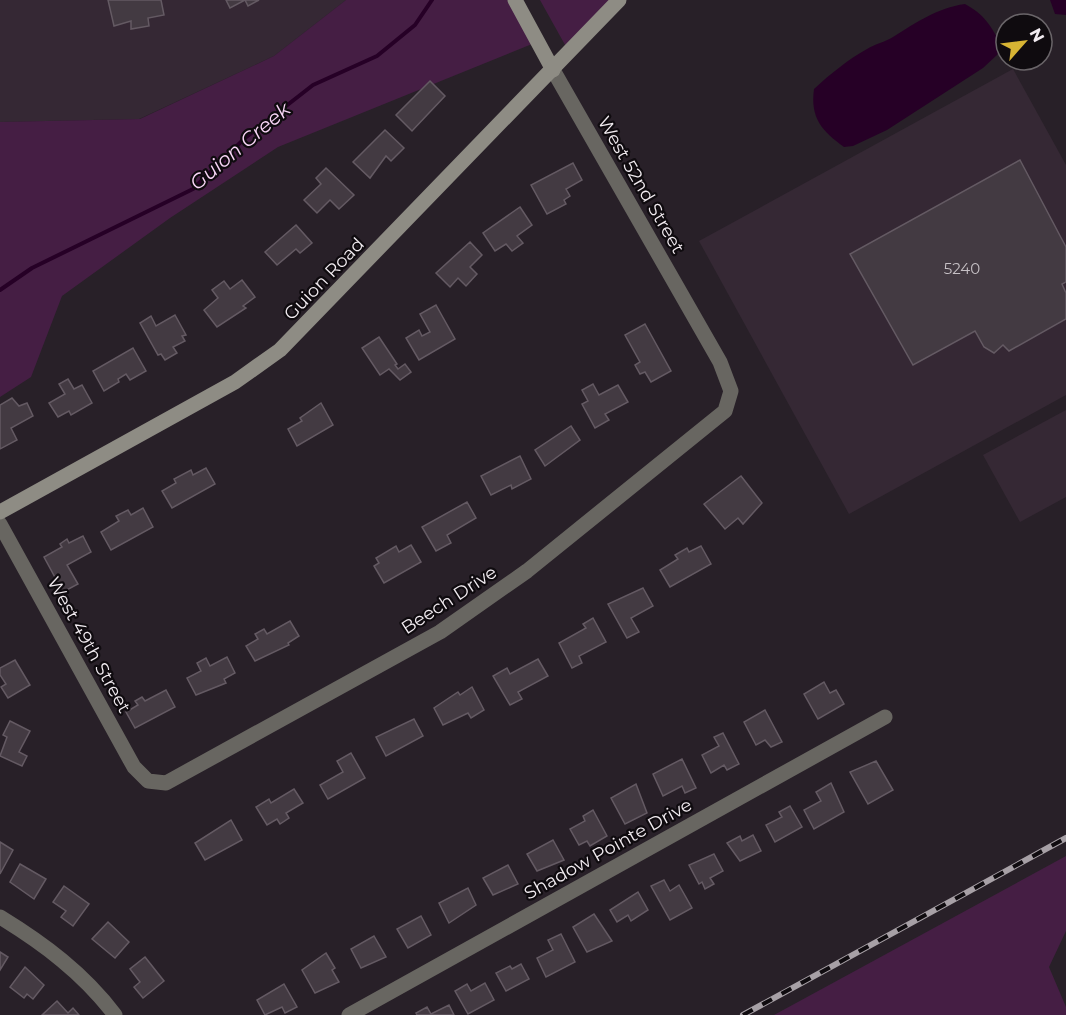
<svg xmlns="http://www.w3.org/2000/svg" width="1066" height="1015" viewBox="0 0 1066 1015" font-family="Montserrat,sans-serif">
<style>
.built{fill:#352834}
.green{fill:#451e44}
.water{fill:#260026}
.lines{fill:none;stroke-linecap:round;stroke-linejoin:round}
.stream{stroke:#260026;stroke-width:4}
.building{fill:#433a42;stroke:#645a63;stroke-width:1.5}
.street{stroke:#686661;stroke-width:15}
.secondary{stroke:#8e8c84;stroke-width:15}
.rail-casing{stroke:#a7a0a6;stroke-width:6}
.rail{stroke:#0f0b0f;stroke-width:4;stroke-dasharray:11;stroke-linecap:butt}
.labels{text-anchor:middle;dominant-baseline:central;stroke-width:4.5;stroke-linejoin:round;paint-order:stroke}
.number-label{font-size:15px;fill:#c6c0c5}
.street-label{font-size:18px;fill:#f2ecf1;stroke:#0f0b0f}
.water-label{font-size:20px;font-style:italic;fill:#fad7f8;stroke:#0f0b0f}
</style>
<rect width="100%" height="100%" fill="#282028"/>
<g class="built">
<polygon points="0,0 346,0 274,56 139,119 0,122"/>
<polygon points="1013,69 1066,165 1066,395 849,514 699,241"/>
<polygon points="1066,410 1066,497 1020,522 983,455"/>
</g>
<g class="green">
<polygon points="346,0 514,0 537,42 278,147 170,218 62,296 31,377 0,397 0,122 140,119 274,56"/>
<polygon points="540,0 619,0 569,52"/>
<polygon points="1066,856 1066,931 1049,967 1066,1007 1066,1015 774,1015"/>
</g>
<g class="water">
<polygon points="1050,0 1066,0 1066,15 1055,14"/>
<path d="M965 4C984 14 992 27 1001 45L997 55 983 68 887 130 853 146 844 147C822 131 810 118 814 89 830 74 849 59 867 49 875 44 885 42 893 37 917 22 937 8 965 4Z"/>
</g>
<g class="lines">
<polyline class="stream" points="0,290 32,268 193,189 245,138 313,85 377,56 415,25 432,0"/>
</g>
<g class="building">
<polygon points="108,0 161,0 164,15 148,18 149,26 131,29 131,21 114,26"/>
<polygon points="226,0 245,0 230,8"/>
<polygon points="245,0 259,0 248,6"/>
<polygon points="430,81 445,96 412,131 396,115"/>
<polygon points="385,130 404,148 391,161 386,156 370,178 353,162"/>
<polygon points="1020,160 1066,247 1066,282 1062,284 1066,293 1066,319 1009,351 1003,345 994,353 984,347 975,331 913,365 850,254"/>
<polygon points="573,163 582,180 566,189 570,196 564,200 566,204 547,214 531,185"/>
<polygon points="326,168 354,195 339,209 330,200 317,213 304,200 321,184 316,178"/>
<polygon points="520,207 532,225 517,236 523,243 512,251 506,244 495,251 483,233"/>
<polygon points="296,225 312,243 300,253 296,249 277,265 265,252"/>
<polygon points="470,242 482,255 470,267 477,274 466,286 458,278 450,287 436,273"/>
<polygon points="242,280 255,297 243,306 246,308 217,327 204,310 218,298 212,290 224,281 230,289"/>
<polygon points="436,305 455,339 419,360 406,338 419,330 422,336 430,332 420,314"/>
<polygon points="175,315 186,335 182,336 185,341 173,347 177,353 165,360 161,354 158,355 140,323 151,316 156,326"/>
<polygon points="645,324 671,371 651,382 645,372 640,374 635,365 640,362 625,335"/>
<polygon points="379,337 397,364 395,365 398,369 405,364 411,372 400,380 389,369 380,375 362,348"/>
<polygon points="133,348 146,371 130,380 126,374 118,379 119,382 104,391 93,371"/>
<polygon points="68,379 74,389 82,385 92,403 71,415 69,411 58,417 49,403 65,394 59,384"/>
<polygon points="593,384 599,395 618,385 628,402 605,414 609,420 595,428 582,404 588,401 582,390"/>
<polygon points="12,398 19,406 27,403 33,416 11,428 17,440 0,449 0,405"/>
<polygon points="321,403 333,425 297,446 288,429 302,421 300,418"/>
<polygon points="571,426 580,440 545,466 535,450"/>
<polygon points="520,456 531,479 512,489 511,485 491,495 481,476"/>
<polygon points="206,468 215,484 172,508 162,491 176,483 174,479 191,470 193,475"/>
<polygon points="741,476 762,503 743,524 738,518 725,529 704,504"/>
<polygon points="467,502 476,518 447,535 451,543 436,551 422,527"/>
<polygon points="143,508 153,527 111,550 101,532 119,521 116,516 128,510 131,515"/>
<polygon points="83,536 91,552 67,565 78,584 63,592 44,557 62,547 60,544 67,539 69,543"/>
<polygon points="411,545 421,562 384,583 374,566 379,563 376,558 396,546 399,552"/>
<polygon points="701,546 711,564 670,587 660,570 678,559 675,555 687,548 689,552"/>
<polygon points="643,588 653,606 631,618 639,632 627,638 608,604"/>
<polygon points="593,618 606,642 579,656 582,663 572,668 559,643 586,628 583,624"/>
<polygon points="290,621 299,636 288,643 289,645 255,661 246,646 258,639 255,634 264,629 267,634"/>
<polygon points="227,657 235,673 224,679 226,683 196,695 187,678 201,671 197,663 206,658 210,666"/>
<polygon points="538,659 548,676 518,692 522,699 510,705 493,676 507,668 510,674"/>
<polygon points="15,660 30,685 8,698 1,687 6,684 0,675 0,668"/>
<polygon points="824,682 830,693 836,690 844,704 818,719 804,694"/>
<polygon points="472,687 484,710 471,718 468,713 443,725 434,708 458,692 460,695"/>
<polygon points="166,690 175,707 135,728 126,712 138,705 135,701 142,697 145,701"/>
<polygon points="765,710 782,742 771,747 765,740 756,745 744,722"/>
<polygon points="414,719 423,736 386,756 376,737"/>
<polygon points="10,721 30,731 19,752 27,756 22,766 0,756 7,737 3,735"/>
<polygon points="723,733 739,764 727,770 724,765 711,773 702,755 719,746 714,737"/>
<polygon points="351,753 365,778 328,799 320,785 343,772 337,761"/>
<polygon points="682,759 696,788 685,793 682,786 663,796 653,774"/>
<polygon points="876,761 893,790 868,804 850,772"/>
<polygon points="831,783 844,812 814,829 804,810 821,801 816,792"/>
<polygon points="636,784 647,813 625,824 611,798"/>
<polygon points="294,789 303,803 286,813 289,818 280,824 277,819 267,825 256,807 269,799 271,803"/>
<polygon points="790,806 802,827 775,842 766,825 782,817 779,812"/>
<polygon points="593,810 607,836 590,846 587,841 579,845 570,829 585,821 583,816"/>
<polygon points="231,820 242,840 205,860 195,843"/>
<polygon points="753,835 761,851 740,861 727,843 740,836 742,841"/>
<polygon points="553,840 564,860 537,871 527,854"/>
<polygon points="0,842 13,850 0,874"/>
<polygon points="714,854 723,871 710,878 714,884 705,889 702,882 699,884 689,865"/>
<polygon points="20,864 46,879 34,899 10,882"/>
<polygon points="508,865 518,884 493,895 483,878"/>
<polygon points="664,880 670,891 679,885 692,908 670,920 651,886"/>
<polygon points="64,886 89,904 73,926 61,917 66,911 53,902"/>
<polygon points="468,888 476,905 449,923 439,903"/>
<polygon points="638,892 648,910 631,921 628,915 617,922 610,910"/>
<polygon points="594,914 612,941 587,952 573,927"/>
<polygon points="421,916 431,935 408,948 397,929"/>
<polygon points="108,922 129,942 115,958 92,939"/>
<polygon points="561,934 575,962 546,977 537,958 553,950 548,940"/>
<polygon points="374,936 386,957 361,968 351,949"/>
<polygon points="0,952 8,957 0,970"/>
<polygon points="326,953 335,968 332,970 339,982 315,993 302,970"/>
<polygon points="145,957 164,981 143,998 134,987 140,982 130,969"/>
<polygon points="521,964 529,979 506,991 496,973 510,966 512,969"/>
<polygon points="25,967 44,985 33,999 27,994 24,998 10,987"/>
<polygon points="485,983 494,1000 468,1014 455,991 467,984 471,991"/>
<polygon points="284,984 297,1007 285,1013 282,1007 265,1015 257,1000"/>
<polygon points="57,1001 68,1013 73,1008 79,1015 42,1015"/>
<polygon points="449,1005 454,1015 417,1015 416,1013 427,1007 431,1014"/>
</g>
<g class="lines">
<g class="street">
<polyline points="0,524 134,767 148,781 166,783 440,632 527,571 725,411 731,391 720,362 553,70"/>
<path d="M0 917C44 944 83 973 115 1015"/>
<polyline points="349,1015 885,717"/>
</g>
<g class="secondary">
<polyline points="515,0 553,70"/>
<polyline points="0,512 235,382 280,350 619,0"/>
</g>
<defs>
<polyline id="rail" points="743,1015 1066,838"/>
</defs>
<use href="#rail" class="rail-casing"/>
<use href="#rail" class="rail"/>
</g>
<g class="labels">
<g class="number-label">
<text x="962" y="268">5240</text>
</g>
<g class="street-label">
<text transform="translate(641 185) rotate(60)">West 52nd Street</text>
<text transform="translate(324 279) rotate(-46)">Guion Road</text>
<text transform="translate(449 600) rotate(-33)">Beech Drive</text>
<text transform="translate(89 645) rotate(61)">West 49th Street</text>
<text transform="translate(608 849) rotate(-29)">Shadow Pointe Drive</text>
</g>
<g class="water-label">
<text transform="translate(240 146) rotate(-40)">Guion Creek</text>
</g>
</g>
<g transform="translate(1024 42) rotate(62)"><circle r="28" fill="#0f0b0f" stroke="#6a6569" stroke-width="1.5"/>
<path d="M0-4.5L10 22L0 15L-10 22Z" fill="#d7b434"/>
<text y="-9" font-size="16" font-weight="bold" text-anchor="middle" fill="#f2ecf1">N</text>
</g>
</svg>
